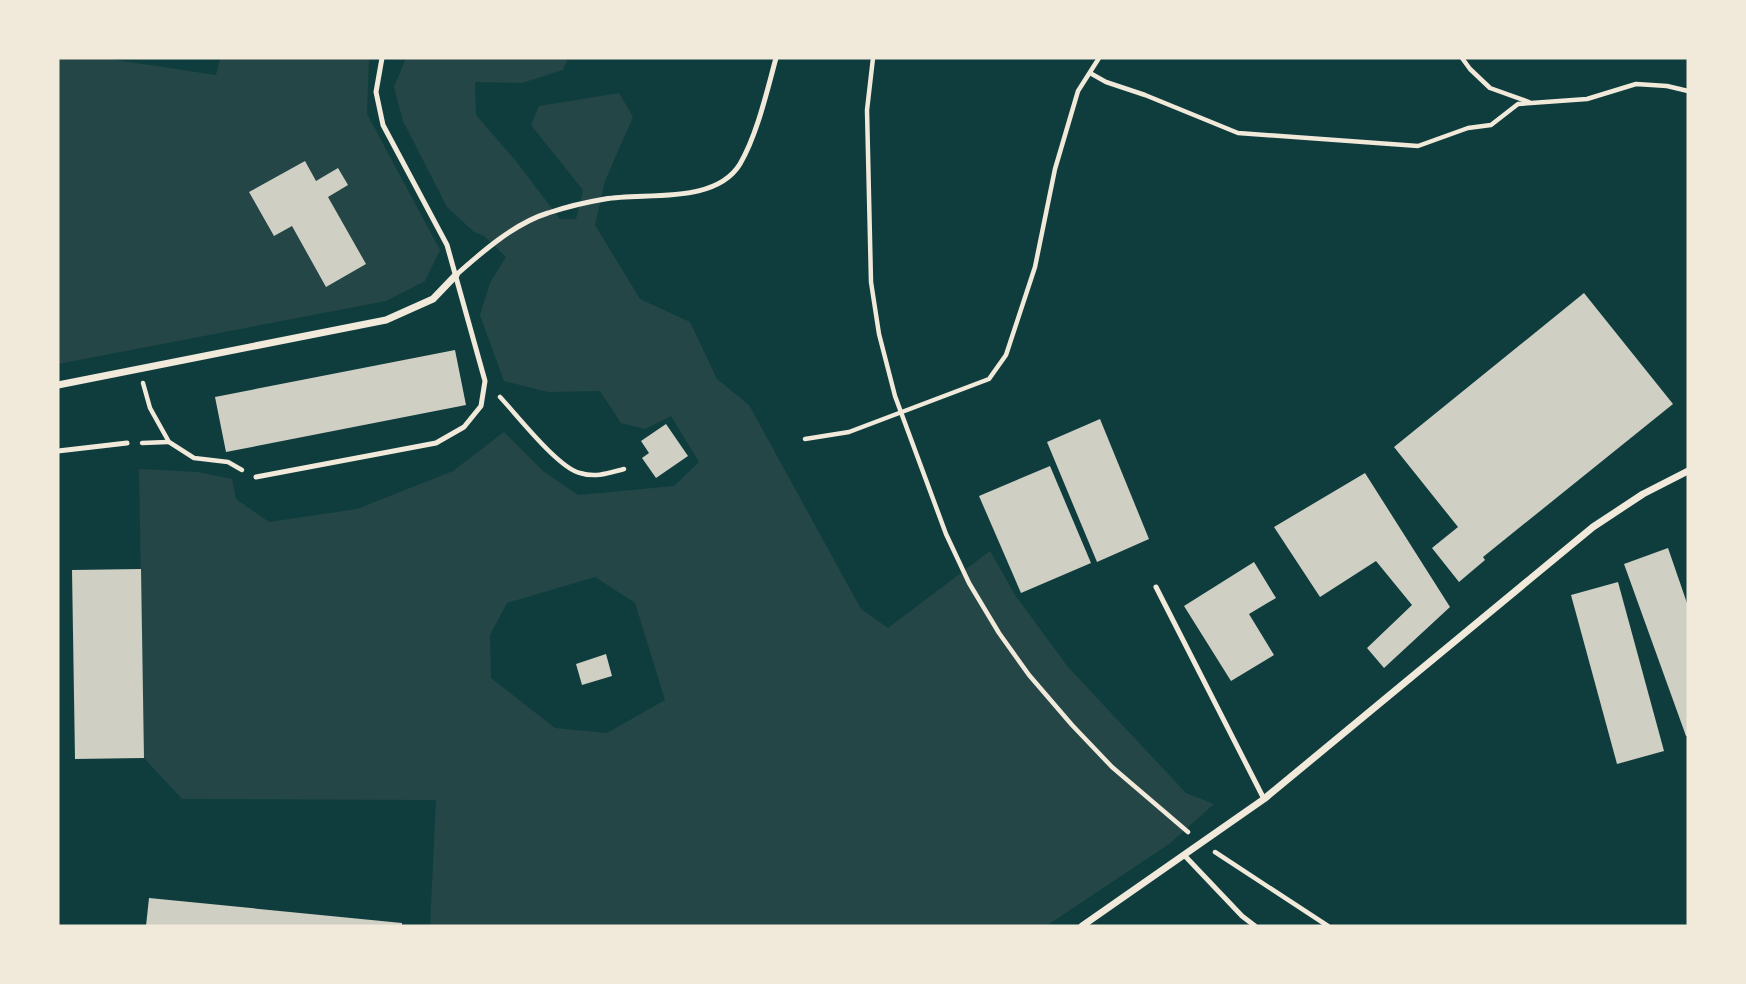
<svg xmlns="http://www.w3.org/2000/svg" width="1746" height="984" viewBox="0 0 1746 984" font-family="'DM Sans',sans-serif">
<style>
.green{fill:#244646;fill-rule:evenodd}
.building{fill:#cfcfc3}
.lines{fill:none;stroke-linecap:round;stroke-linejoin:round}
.path{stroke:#f1e9da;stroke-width:4.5}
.service{stroke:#f1e9da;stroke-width:5}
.minor{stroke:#f1e9da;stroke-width:7}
</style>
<rect width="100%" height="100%" fill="#0f3d3e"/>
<g class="green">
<polygon points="58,58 103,58 216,75 220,58 369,58 367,114 440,250 425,281 386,301 58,364"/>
<path d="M406 58H568L563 70 522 83 475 82 476 115 515 160 560 219H576L583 190 531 125 539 106 619 93 633 117 605 181 595 225 640 299 690 322 717 379 749 405 861 609 888 628 990 551 1015 595 1068 667 1186 793 1214 804 1169 844 1046 926H430L436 800 182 799 144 758 139 469 198 472 232 479 236 499 269 522 357 509 453 471 504 432 543 471 578 495 674 486 699 462 671 416 645 429 621 423 600 391 548 392 504 381 480 315 490 283 506 257 484 236 474 232 447 207 403 121 394 87ZM595 577 635 603 665 700 607 733 555 728 491 678 490 635 507 603Z"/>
</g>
<g class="building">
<polygon points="305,161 316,181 338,168 348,185 328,197 366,264 326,287 292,226 274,236 249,192"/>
<polygon points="1584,293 1673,404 1483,557 1485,560 1459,582 1432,548 1458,527 1394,447"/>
<polygon points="455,350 466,405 226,452 215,397"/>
<polygon points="1100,419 1149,539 1097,562 1047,442"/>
<polygon points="666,424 688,456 656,478 642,458 649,453 641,441"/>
<polygon points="1050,466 1091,563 1021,593 979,496"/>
<polygon points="1365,473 1450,607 1384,668 1367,648 1412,605 1376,561 1320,597 1274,527"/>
<polygon points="1668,548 1688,606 1688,736 1686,736 1624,564"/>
<polygon points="1254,562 1276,598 1249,614 1274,655 1231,681 1184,606"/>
<polygon points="141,569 144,758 75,759 72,570"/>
<polygon points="1618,582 1664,751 1617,764 1571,595"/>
<polygon points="606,654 612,676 582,685 576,664"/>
<polygon points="149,898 402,923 402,926 146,926"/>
</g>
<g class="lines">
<g class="path">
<polyline points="873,58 867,110 871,282 879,334 895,396 946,534 969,583 999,633 1029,675 1072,725 1112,767 1188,832"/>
<polyline points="1462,58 1470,69 1490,88 1529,102"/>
<polyline points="1090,73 1106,82 1145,95 1238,133 1418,146 1468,128 1491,125 1518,104 1587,99 1636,84 1667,86 1688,91"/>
<polyline points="143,383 150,408 169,442 194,458 228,462 242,470"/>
<path d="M500 397C517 415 558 468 580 473 596 478 609 473 624 469"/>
<polyline points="805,439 849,432 989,379 1006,355 1035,267 1055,169 1078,91 1099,58"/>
<polyline points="142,443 168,442"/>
<polyline points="1215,852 1328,926"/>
</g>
<g class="service">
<path d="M456 275C482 252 515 223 548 213 566 207 587 202 605 199 645 192 715 205 740 164 757 135 767 91 776 58"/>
<polyline points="58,451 127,443"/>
<polyline points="256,477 436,443 464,427 481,406 485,381 447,245 383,125 376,92 382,58"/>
<polyline points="1156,587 1264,799"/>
<polyline points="1185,856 1242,916 1255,926"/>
</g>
<g class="minor">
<polyline points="58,385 386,320 433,299 456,275"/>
<polyline points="1082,926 1264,799 1593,527 1643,494 1688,471"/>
</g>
</g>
<rect width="1746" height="984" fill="none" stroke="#f1e9da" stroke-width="119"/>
</svg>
